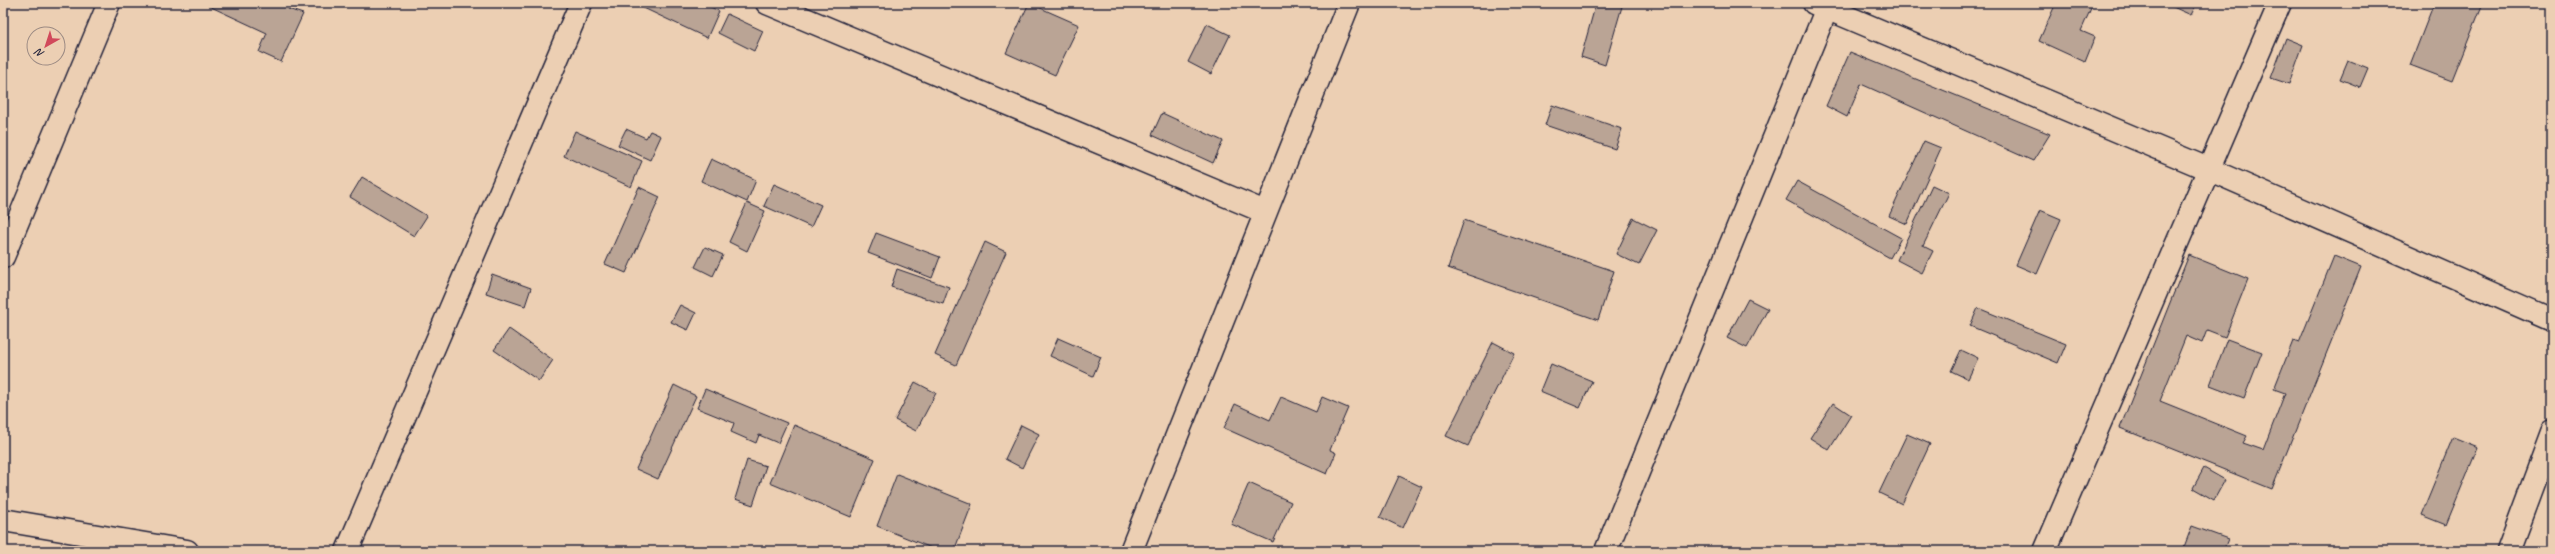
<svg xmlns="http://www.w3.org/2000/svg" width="2555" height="554" viewBox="0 0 2555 554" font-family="Caveat,sans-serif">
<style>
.building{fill:#baa495;stroke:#22223b}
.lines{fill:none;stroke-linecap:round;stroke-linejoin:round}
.minor-casing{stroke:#22223b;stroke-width:25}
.minor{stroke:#eccfb3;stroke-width:22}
</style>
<rect width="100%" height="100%" fill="#eccfb3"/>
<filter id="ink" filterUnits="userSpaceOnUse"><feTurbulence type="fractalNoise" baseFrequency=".025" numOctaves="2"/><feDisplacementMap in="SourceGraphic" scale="8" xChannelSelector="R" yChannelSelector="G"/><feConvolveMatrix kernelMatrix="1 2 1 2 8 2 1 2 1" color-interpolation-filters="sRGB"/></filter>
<g filter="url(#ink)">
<g class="building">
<polygon points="211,3 291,3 288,9 303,14 281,62 259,52 267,33 209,6"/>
<polygon points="633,3 702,3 719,11 707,38"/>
<polygon points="1029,3 1079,25 1055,75 1006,53"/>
<polygon points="1596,3 1623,3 1605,65 1581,57"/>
<polygon points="2056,3 2085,3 2092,6 2081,31 2095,37 2085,62 2039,41"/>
<polygon points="2164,3 2197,3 2191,15"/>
<polygon points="2434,3 2483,3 2452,81 2410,65"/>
<polygon points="727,14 763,31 754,51 718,33"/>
<polygon points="1207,24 1230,35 1211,74 1188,62"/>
<polygon points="2286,38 2303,45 2289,84 2271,78"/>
<polygon points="1850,52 2050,134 2033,161 1861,84 1847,117 1826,106"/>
<polygon points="2348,60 2368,68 2360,87 2340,79"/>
<polygon points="1552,105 1622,129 1615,149 1545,125"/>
<polygon points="1162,113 1223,141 1213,163 1152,135"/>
<polygon points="626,129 646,138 650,131 661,136 650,160 618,145"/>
<polygon points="575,131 642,161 631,187 564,156"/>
<polygon points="1924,141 1941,148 1907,224 1889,216"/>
<polygon points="711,159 756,180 747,202 701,181"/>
<polygon points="362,177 427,216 414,236 350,197"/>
<polygon points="1797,181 1901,238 1890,258 1786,200"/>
<polygon points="774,184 821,205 811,227 764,206"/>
<polygon points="1932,185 1949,193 1923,246 1933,251 1922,273 1897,260"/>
<polygon points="639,187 660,197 626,273 605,264"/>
<polygon points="747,203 765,211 747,251 729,242"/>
<polygon points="2040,210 2061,219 2037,274 2016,265"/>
<polygon points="1633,218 1657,230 1639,265 1616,254"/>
<polygon points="1464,220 1614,271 1598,320 1448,268"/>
<polygon points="876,233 940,257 932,278 868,253"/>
<polygon points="985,242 1006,252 956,365 935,355"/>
<polygon points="705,247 723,255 713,276 695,267"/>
<polygon points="2189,255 2248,279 2225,337 2207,330 2202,343 2186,336 2160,401 2247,436 2243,443 2263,450 2285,393 2274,389 2293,341 2299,343 2334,256 2361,267 2272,489 2120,428"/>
<polygon points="897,269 949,287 943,304 891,287"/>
<polygon points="492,274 531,288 525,306 486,293"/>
<polygon points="1748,299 1768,309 1747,348 1727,338"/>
<polygon points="680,305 696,313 688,330 671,322"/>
<polygon points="1978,308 2066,344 2058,363 1970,326"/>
<polygon points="509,329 553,360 539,381 494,350"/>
<polygon points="1058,338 1101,357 1093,376 1050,356"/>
<polygon points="2227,339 2262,352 2244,398 2210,385"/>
<polygon points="1493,342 1514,353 1468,446 1446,436"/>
<polygon points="1961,350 1978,358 1968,379 1951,371"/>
<polygon points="1551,364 1592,381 1580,408 1540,391"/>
<polygon points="915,382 936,393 916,431 895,420"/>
<polygon points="674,385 696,396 658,479 636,469"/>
<polygon points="705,389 787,423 778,443 759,435 756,443 731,432 734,423 697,408"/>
<polygon points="1281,397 1316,412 1322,397 1348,408 1330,450 1336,453 1327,474 1224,428 1235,404 1270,420"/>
<polygon points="1833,403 1851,415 1829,450 1810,438"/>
<polygon points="794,425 875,459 851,517 770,483"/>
<polygon points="1021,425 1039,434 1022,468 1005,459"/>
<polygon points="1907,434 1930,444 1902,504 1879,493"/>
<polygon points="2453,437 2478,447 2446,525 2421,515"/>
<polygon points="747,460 766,466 753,505 735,499"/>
<polygon points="2204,468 2225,480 2214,500 2193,488"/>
<polygon points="897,474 972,504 954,551 939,551 877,526"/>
<polygon points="1399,476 1422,487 1403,528 1380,517"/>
<polygon points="1249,483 1291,502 1273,542 1231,524"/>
<polygon points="2192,526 2228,539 2223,551 2195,551 2184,547"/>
</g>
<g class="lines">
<defs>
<g id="minor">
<polyline points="767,3 1265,212"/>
<polyline points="1814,3 2208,169 2552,320"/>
<polyline points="3,257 109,3"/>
<polyline points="3,520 187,551"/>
<polyline points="347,551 581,3"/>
<polyline points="1131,551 1349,3"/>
<polyline points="1606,551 1829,3"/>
<polyline points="2045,551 2280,3"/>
<polyline points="2508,551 2552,433"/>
</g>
</defs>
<use href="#minor" class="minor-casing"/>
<use href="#minor" class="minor"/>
</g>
</g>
<rect width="2555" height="554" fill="none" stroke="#eccfb3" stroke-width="16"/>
<rect x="8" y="8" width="2539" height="538" fill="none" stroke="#22223b" stroke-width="1.5" filter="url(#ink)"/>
<g transform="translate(46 46) rotate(219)"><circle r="19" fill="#eccfb3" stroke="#9b8a83"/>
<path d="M0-3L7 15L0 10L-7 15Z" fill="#d1495b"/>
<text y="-6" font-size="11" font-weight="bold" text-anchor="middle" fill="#22223b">N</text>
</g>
</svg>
